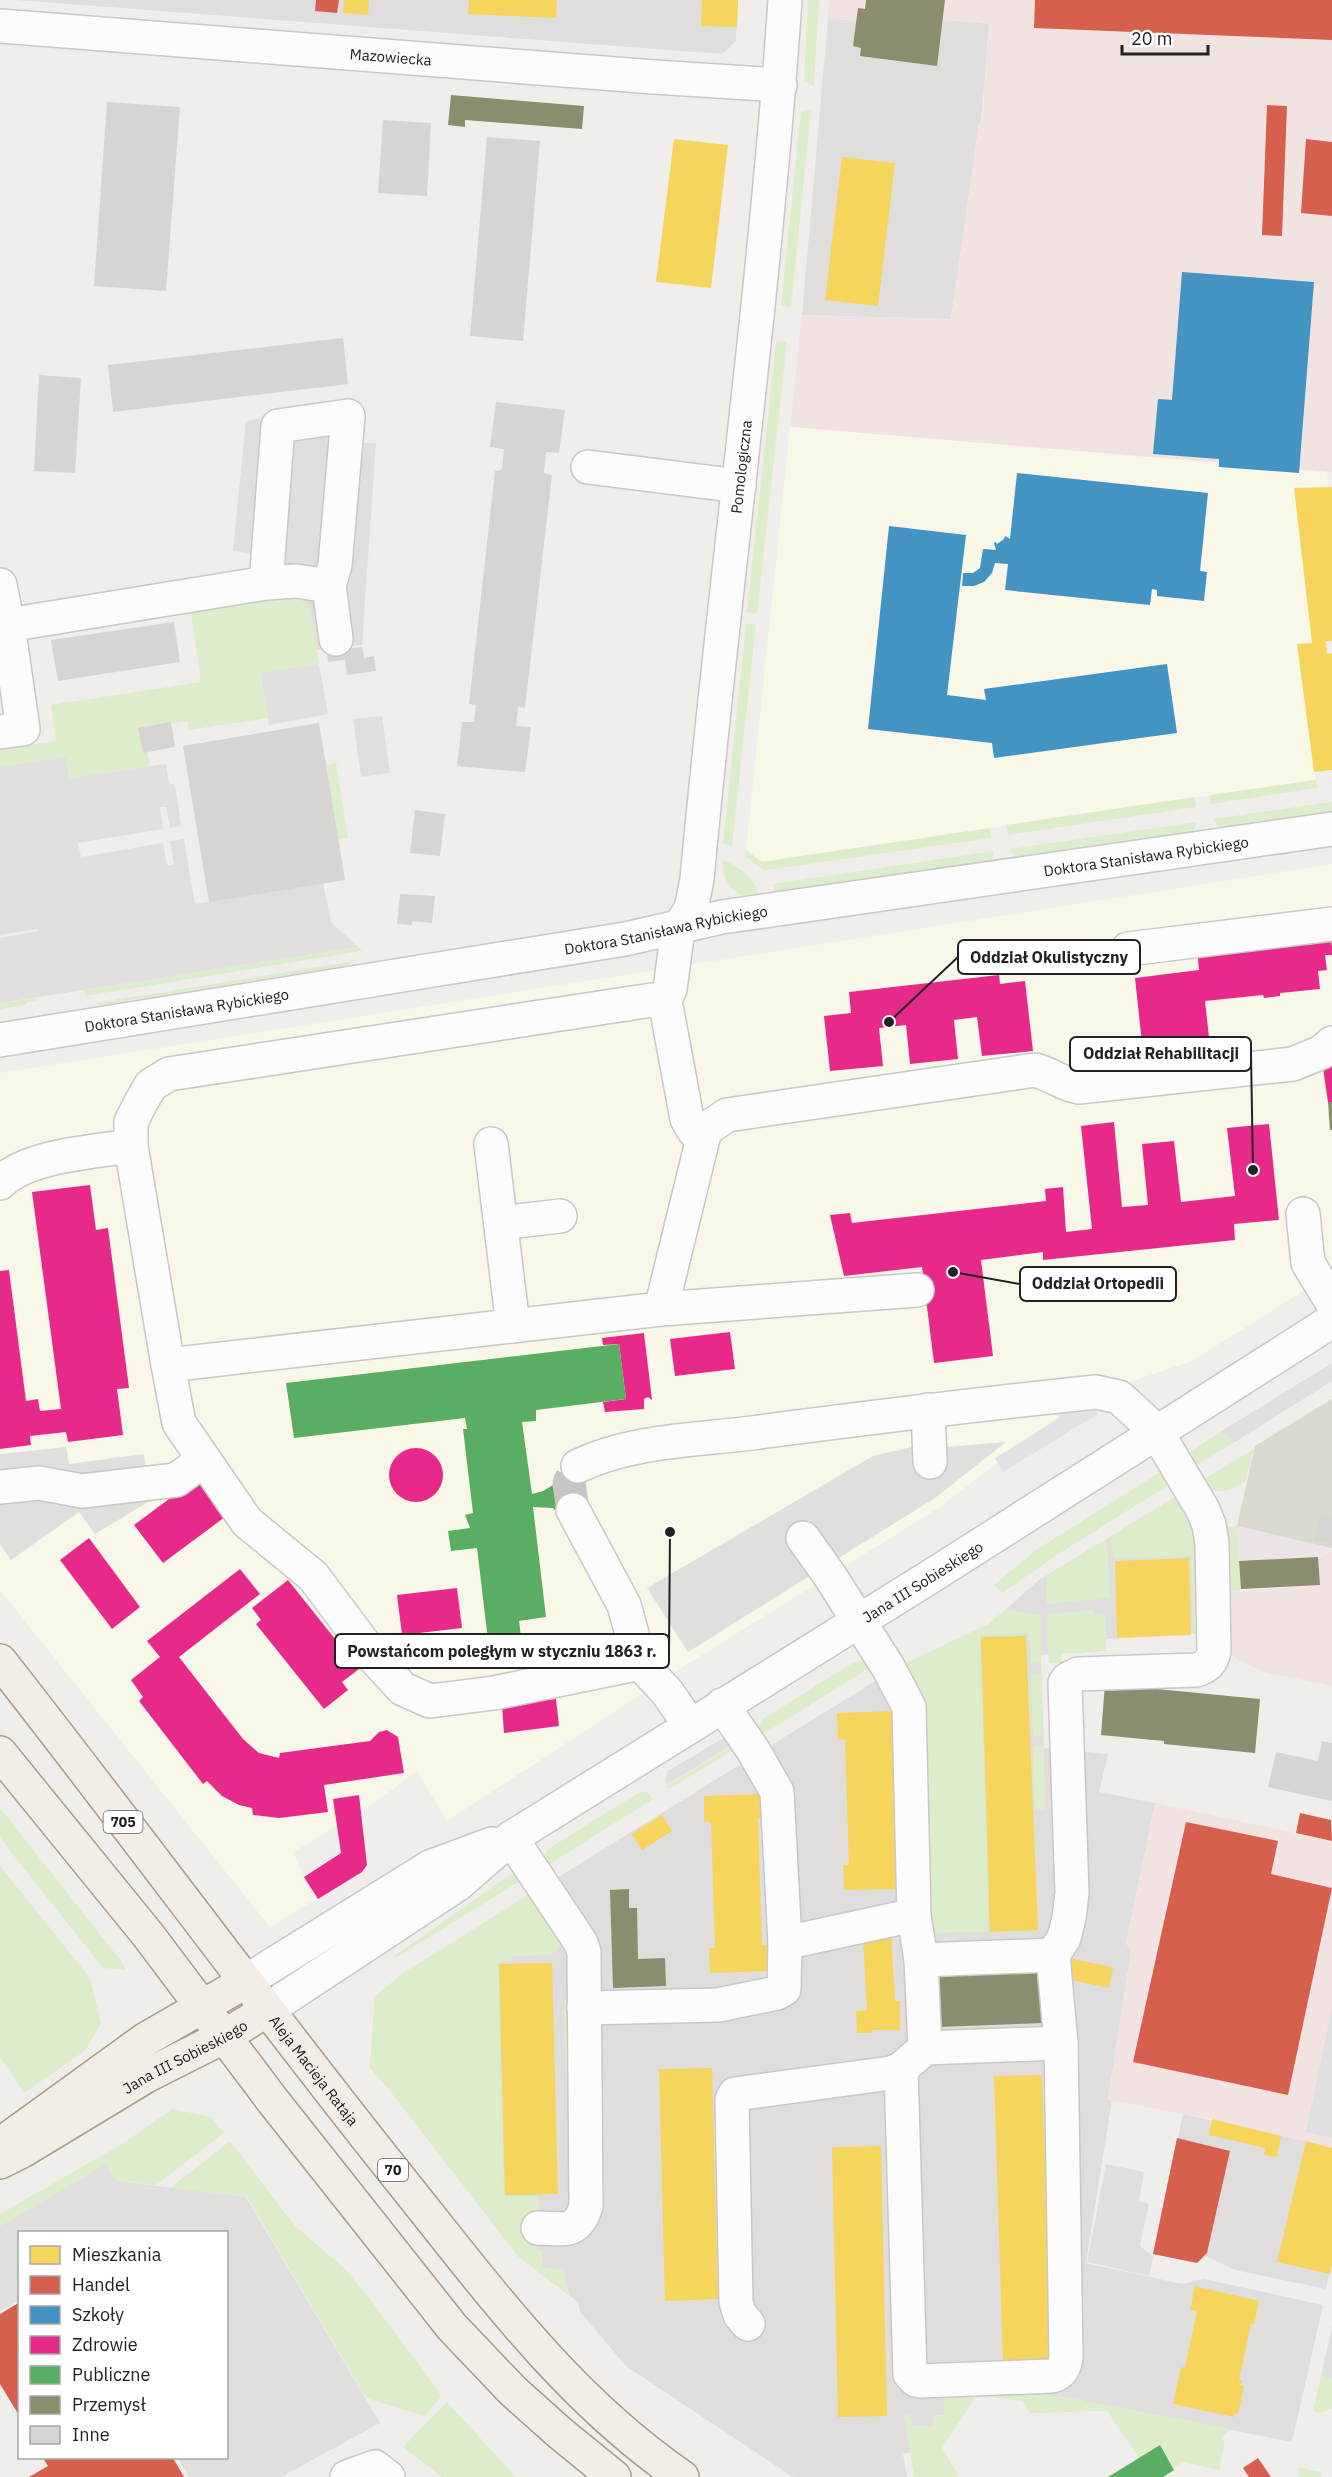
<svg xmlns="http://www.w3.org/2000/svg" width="1332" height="2477" viewBox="0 0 1332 2477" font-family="'IBM Plex Sans',sans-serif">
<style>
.residential{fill:#dfdedc}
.commercial{fill:#f1e3e1}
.industrial{fill:#ede4e9}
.education{fill:#f8f7e8}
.construction{fill:#d9d9cd}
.grass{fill:#ddeccb}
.parking{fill:#e0dfde}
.plaza{fill:#e2e1e5}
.homes{fill:#f6d55c}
.shops{fill:#d6604d}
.schools{fill:#4393c3}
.health{fill:#e7298a}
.public{fill:#5aae61}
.industry{fill:#8c8c6e}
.building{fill:#d7d4d2}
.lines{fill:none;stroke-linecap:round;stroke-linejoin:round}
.minor-tunnel{stroke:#c7c5c3;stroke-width:33;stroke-dasharray:33 16;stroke-linecap:butt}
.minor-casing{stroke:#c9c8c7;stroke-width:36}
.major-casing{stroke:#a79c86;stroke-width:36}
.minor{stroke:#fdfcfc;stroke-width:33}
.major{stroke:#f3ede7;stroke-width:33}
.labels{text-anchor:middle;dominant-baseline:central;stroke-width:6;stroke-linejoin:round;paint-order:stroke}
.shield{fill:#fff;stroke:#646464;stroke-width:1.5}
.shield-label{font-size:14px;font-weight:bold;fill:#222}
.street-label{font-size:15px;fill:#222;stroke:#fff}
.leader{fill:none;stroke:#222;stroke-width:2}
.callout-dot{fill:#222;stroke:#fff;stroke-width:2}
.callout{fill:#fff;stroke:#222;stroke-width:2}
.callout-label{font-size:16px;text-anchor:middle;font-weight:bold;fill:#222}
</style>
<rect width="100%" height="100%" fill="#f0eeeb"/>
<g class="residential">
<polygon points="16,0 738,0 736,41 722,54"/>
<polygon points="828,19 943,25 944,19 989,24 981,124 979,124 951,319 802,315"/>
<polygon points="1182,1493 1194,1517 1196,1633 1106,1639 1106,1651 1041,1655 1044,1748 1108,1754 1099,1792 1155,1803 1126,1943 1131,1951 1108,2099 1112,2100 1086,2263 1182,2284 1204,2279 1323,2305 1292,2442 1069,2398 987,2387 973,2388 931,2449 903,2454 907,2477 793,2477 626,2366 580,2312 578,2302 519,2257 388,2088 370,2068 375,1997 402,1974 820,1715 900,1666 989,1624 1039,1580"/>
<polygon points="1183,2114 1332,2147 1332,2263 1326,2289 1235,2270 1205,2256 1197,2263 1153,2254"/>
</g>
<g class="commercial">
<polygon points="829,0 1332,0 1332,472 790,427 802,315 951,319 979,123 982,123 989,24 945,20 943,25 828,19"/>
<polygon points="1332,1550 1332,1686 1264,1672 1238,1660 1231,1654 1229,1646 1226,1592 1320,1585 1318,1558"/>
<polygon points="1155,1803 1332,1841 1332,2148 1212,2119 1108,2100 1131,1952 1126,1943"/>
</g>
<polygon class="industrial" points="1237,1526 1332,1548 1318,1558 1320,1585 1241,1589"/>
<g class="education">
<polygon points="790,427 1327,472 1332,511 1332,640 1297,645 1316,780 761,862 746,850"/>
<polygon points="1332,864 1332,1273 1192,1361 1056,1407 1057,1417 940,1507 686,1665 447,1821 417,1771 381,1798 294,1852 304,1877 318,1898 270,1927 0,1590 0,1073"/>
</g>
<polygon class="construction" points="1332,1399 1332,1548 1237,1526 1255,1446"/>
<g class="grass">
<polygon points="808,0 819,0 814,86 804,82"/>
<polygon points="811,110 791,307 781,305 801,111"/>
<polygon points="787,341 757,614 747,612 776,342"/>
<polygon points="297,597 305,601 310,608 319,664 261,673 268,718 189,730 187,721 143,728 150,766 69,778 66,757 0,767 0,749 56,741 51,705 201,682 190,605"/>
<polygon points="746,624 756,624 732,846 723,843"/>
<polygon points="336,763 348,838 338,840 326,765"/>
<polygon points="1316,780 1317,788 1211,804 1210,795"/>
<polygon points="1195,797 1196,807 1008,835 1006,825"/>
<polygon points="1332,802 1332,811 1219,828 1213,819"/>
<polygon points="1197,822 1193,832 1016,859 1010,849"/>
<polygon points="990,828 991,838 767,870 763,870 744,855 746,850 762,862"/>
<polygon points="994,851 991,862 776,895 773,884"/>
<path d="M722 860C738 865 756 879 759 897 734 899 723 884 722 860Z"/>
<polygon points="358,947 362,951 85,996 84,990"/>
<polygon points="354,961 346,966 100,1005 95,1003"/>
<polygon points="35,998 36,1001 27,1002 25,1005 0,1009 0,1003"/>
<polygon points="1220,1432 1235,1442 1193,1467 1188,1459 1189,1453"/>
<path d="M1254 1449 1245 1482C1228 1491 1215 1497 1199 1482Z"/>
<polygon points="1160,1472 1166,1473 1173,1482 1060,1553 1002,1593 994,1585 1036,1550"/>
<polygon points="1182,1493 1201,1536 1198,1632 1194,1635 1191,1556 1113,1558 1111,1536"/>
<polygon points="1225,1527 1237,1527 1241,1590 1225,1592"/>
<polygon points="1107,1539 1110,1598 1047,1604 1046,1576"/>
<polygon points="1006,1609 1040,1615 1041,1663 1031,1664 1029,1633 980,1635 989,1932 930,1933 924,1868 930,1862 926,1711 900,1666 989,1624"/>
<polygon points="1094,1610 1095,1615 1105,1614 1106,1651 1062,1653 1062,1663 1049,1663 1047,1614"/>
<polygon points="866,1660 874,1665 760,1736 757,1729 763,1719 854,1662"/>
<polygon points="1042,1674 1043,1736 1033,1736 1031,1675"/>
<polygon points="738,1742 740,1746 669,1789 667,1786"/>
<polygon points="1044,1746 1045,1809 1035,1810 1033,1747"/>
<polygon points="640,1792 647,1792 653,1799 543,1868 543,1857 548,1849"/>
<polygon points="0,1808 121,1961 126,1970 103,1968 11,1852 0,1837"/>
<polygon points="0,1866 90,1978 101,2023 86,2050 24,2093 0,2057"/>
<polygon points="517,1873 525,1878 397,1957 393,1957 508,1876"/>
<path d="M531 1893 560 1940C560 1947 557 1951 551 1955L511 1956V1961L498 1962 504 2196H539V2250H543L542 2268 563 2269 570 2296 519 2257 388 2088 370 2068 375 1997 402 1974Z"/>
<polygon points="564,1999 574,1999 576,2072 566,2073"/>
<polygon points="566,2082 576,2082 578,2157 568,2157"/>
<polygon points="173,2109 211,2117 224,2133 156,2185 117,2181 106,2164 0,2226 0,2214 122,2144"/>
<polygon points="230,2141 295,2226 344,2268 366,2294 438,2390 441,2397 425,2416 366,2398 247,2197 170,2188"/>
<polygon points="1321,2376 1332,2378 1332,2409 1319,2413 1313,2411"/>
<polygon points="987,2386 1069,2398 1228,2428 1227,2433 1222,2437 1225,2442 1219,2470 1184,2462 1173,2468 1160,2446 1139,2458 1107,2411 1030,2413 1022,2401 977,2395 942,2448 959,2477 914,2477 904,2415 911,2415 912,2426 934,2426 933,2415 945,2415 944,2394"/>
<polygon points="447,2402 516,2477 442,2477 403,2447"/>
<polygon points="1300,2468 1322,2472 1321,2477 1298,2477"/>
</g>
<g class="parking">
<polygon points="354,402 356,443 376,443 362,645 317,650 308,604 297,597 253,554 233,551 246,421"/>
<polygon points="319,664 328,714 269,725 261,673"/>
<polygon points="382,716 390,773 361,777 353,719"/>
<polygon points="66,757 69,778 166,764 169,784 175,784 181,826 170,828 166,807 160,807 163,829 78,843 81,857 163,843 167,865 171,865 174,864 170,841 184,839 195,904 323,883 331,922 358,947 0,1003 0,938 39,931 38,929 0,935 0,767"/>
<polygon points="1332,1363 1332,1381 1235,1442 1220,1432"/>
<polygon points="1006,1442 935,1498 688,1652 647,1588 873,1456 929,1443 946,1447"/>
<polygon points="66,1447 69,1464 144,1454 147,1479 158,1496 95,1534 79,1512 11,1560 0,1544 0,1454"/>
<polygon points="727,1736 738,1741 667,1785 665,1780 668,1771"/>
<polygon points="1109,1797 1150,1805 1122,1940 1084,1933 1080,1798"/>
<polygon points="1332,2008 1332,2138 1306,2132"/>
<polygon points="106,2164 117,2181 246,2197 380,2423 281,2477 189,2477 178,2458 226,2458 226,2232 20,2232 19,2300 0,2311 0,2226"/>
<polygon points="1106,2164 1144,2172 1139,2201 1149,2204 1140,2246 1153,2257 1149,2276 1087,2262"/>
<polygon points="1332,2326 1332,2378 1321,2376"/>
</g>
<polygon class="plaza" points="1093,1406 1098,1414 1003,1472 995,1458 1060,1418 1059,1410"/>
<g class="homes">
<polygon points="344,0 369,0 368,15 343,13"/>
<polygon points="469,0 557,0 556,18 468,14"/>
<polygon points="702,0 738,0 737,27 701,26"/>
<polygon points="674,139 728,145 711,288 656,282"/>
<polygon points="842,157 895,163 878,306 825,300"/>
<polygon points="1332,487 1332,641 1326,641 1327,654 1332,653 1332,770 1314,772 1297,644 1312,643 1294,488"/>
<polygon points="1189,1558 1191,1635 1117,1638 1115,1561"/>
<polygon points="1026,1636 1038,1930 990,1932 981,1637"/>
<polygon points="896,1711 897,1736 892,1736 896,1863 902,1862 903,1889 844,1890 843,1865 849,1865 845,1739 838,1740 837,1713"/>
<polygon points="762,1794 763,1819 758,1819 762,1945 768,1945 769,1971 710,1973 709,1948 715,1948 711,1822 704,1822 704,1796"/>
<polygon points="662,1815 672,1831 642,1850 632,1834"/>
<polygon points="891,1932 895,2001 900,2001 900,2030 872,2030 873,2033 857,2033 856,2011 867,2010 863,1940 877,1940 876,1933"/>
<polygon points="1067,1958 1113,1967 1109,1988 1062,1978"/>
<polygon points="552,1963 558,2194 505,2195 499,1964"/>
<polygon points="712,2068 718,2299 665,2301 659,2069"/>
<polygon points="1042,2075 1052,2363 1003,2365 994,2076"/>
<polygon points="1212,2119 1281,2136 1277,2157 1264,2155 1265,2148 1209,2135"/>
<polygon points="1306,2141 1332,2148 1332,2264 1330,2274 1277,2262"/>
<polygon points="881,2146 887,2416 838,2417 832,2147"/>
<polygon points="1195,2286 1259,2301 1254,2324 1251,2324 1239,2380 1242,2380 1240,2385 1244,2386 1238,2414 1234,2413 1234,2417 1173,2404 1181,2367 1185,2368 1197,2311 1190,2310"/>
</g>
<g class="shops">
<polygon points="316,0 339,0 337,13 315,11"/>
<polygon points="1035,0 1332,0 1332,40 1034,28"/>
<polygon points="1267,105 1287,106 1282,236 1262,235"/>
<polygon points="1306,139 1332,142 1332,216 1301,213"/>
<polygon points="1300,1813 1331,1820 1332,1841 1296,1833"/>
<polygon points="1186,1822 1278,1841 1271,1874 1332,1888 1288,2095 1133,2062"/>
<polygon points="1177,2138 1230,2151 1207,2253 1197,2263 1153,2254"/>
<polygon points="20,2302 20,2417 0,2384 0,2314"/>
<polygon points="43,2458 173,2458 184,2477 29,2477 48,2466"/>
<polygon points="1258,2458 1271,2477 1249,2477 1243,2468"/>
</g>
<g class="schools">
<polygon points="1182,272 1314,282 1299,473 1219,467 1219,459 1153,454 1158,399 1172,400"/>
<polygon points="1017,473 1208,493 1200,571 1207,572 1204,601 1157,596 1157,590 1152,589 1150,605 1005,590 1008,564 995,563 992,573 984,582 974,586 962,586 963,573 973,573 980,568 983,549 996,550 994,543 996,542 997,544 1004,539 1005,536 1010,539"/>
<polygon points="889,526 966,535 947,695 986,700 984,689 1167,664 1177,733 994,758 992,743 868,729"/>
</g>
<g class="health">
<polygon points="1315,937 1316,943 1331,941 1332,947 1332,955 1325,955 1327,970 1318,971 1320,989 1280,993 1280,996 1264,998 1263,995 1205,1001 1212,1065 1145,1071 1135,978 1199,970 1197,949"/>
<polygon points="999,975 1000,984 1025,981 1033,1051 982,1056 977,1017 954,1020 958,1059 910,1064 906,1025 879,1028 883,1066 830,1071 824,1016 851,1013 849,992"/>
<polygon points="1332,1060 1332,1102 1328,1102 1322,1061"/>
<polygon points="1114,1122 1122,1207 1148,1205 1142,1144 1174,1141 1181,1202 1235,1196 1227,1128 1269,1124 1279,1220 1234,1224 1235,1240 1043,1260 1043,1252 981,1260 993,1356 934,1363 922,1267 844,1276 830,1215 850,1213 852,1223 1046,1201 1045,1189 1063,1187 1066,1232 1092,1229 1081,1126"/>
<polygon points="90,1185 96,1230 108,1228 129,1388 117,1389 123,1435 68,1442 66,1432 30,1436 31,1445 0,1449 0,1271 9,1270 26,1401 38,1399 40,1411 61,1409 32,1192"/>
<polygon points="730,1332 735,1369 675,1376 670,1339"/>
<polygon points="644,1333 652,1400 648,1397 644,1399 644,1409 605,1412 603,1402 626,1399 619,1344 603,1345 602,1338"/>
<circle cx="416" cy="1475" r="27"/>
<polygon points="200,1476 229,1514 163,1563 134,1525"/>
<polygon points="89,1538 140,1607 112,1629 60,1560"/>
<polygon points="240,1569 260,1594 179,1657 243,1739 259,1753 279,1758 280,1753 370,1741 379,1732 387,1730 398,1737 404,1773 324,1785 328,1812 279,1818 253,1815 252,1808 239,1805 222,1796 207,1781 203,1784 139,1701 143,1697 131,1680 160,1657 147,1641"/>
<polygon points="288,1580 359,1669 342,1682 348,1690 324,1709 256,1624 261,1620 252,1608"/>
<polygon points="457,1588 462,1628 402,1635 397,1595"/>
<polygon points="556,1699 559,1726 504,1733 502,1705"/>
<polygon points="359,1795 367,1865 362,1872 318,1899 304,1877 341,1853 333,1799"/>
</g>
<g class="public">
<polygon points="619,1344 626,1399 536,1410 536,1421 522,1422 532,1494 543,1491 553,1485 569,1460 589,1474 582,1484 580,1493 584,1504 561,1517 553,1508 533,1507 546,1617 519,1621 521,1637 488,1640 477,1548 451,1551 448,1531 470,1528 465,1515 473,1513 463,1429 467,1429 465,1418 294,1438 286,1383"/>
<polygon points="1160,2445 1174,2470 1163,2477 1108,2477"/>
</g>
<g class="industry">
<polygon points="866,0 945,0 937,66 860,56 861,48 853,46 858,8 865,9"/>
<polygon points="451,95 584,106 582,129 465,120 465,127 448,125"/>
<polygon points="1328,1102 1332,1102 1332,1130 1330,1130"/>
<polygon points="1318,1557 1320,1585 1241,1589 1239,1561"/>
<polygon points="1105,1684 1260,1699 1255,1753 1164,1744 1164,1741 1101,1735"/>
<polygon points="629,1889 629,1908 637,1908 638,1959 665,1958 666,1986 613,1988 610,1890"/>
<polygon points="1041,1970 1043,2023 938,2027 936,1973"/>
</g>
<g class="building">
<polygon points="107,102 180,107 166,291 94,286"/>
<polygon points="383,120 431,123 427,196 378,193"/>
<polygon points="487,137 540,141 523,341 470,336"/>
<polygon points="343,338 348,384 113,412 108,365"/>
<polygon points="39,375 81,378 75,473 34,471"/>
<polygon points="496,402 565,410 559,453 546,452 544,473 552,475 525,708 518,707 516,726 531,727 525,772 457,766 462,722 474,722 476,705 469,704 495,471 502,470 504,449 490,447"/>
<polygon points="174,622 180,662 58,681 51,640"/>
<polygon points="362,647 364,658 374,656 376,671 347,675 345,660 328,662 327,651"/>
<polygon points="171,722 175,747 143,753 138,728"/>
<polygon points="319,723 345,880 209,902 183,746"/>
<polygon points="415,810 445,814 440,856 410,853"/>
<polygon points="400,894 435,896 432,923 412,921 412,925 397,924"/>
<polygon points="1320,1515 1332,1518 1332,1544 1314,1540"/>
<polygon points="1322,1741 1332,1743 1332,1801 1268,1787 1276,1752 1318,1761"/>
</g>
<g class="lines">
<polyline class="minor-tunnel" points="573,1510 569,1483 578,1466"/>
<defs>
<g id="minor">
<path id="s1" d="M0 26 654 77 780 85"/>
<polyline points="588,467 739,486"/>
<polyline points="266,583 278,426 348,416 335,565 329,586"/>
<polyline points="0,585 8,625 23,729 0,732"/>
<polyline points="8,625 266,583 296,581 329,586 336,639"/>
<polyline points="1128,949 1332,924"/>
<path id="s2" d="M663 1004 670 989 678 929 691 909 697 879C724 586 765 294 785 0"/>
<path id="s3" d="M0 1040 625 939 722 917 1332 829"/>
<polyline points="491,1144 513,1326"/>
<polyline points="131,1146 131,1122 140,1104 151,1085 169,1074 652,1000 661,1002 667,1011 687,1119 694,1131 703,1137"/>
<path d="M0 1183C28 1155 94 1152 131 1146L168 1365"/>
<polyline points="1303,1214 1308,1263 1332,1302"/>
<polyline points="501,1223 560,1216"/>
<polyline points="661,1309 917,1290"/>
<polyline points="928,1410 930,1462"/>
<path d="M578 1466C630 1441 695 1440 752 1433 866 1418 981 1404 1096 1392L1119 1397 1156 1431 1203 1510 1209 1525 1212 1543 1214 1651C1212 1662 1207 1667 1196 1670L1078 1674 1068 1679 1065 1683 1072 1893 1069 1918 1064 1938 1053 1955 1061 2043 1066 2357C1065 2367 1062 2373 1052 2376L921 2381 916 2380 910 2374 901 2069"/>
<polyline points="0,1487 39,1483 82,1491 176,1480 204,1460"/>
<polyline points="573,1510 624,1605 640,1663 667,1692 690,1725"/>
<polyline points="803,1538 830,1576 888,1667 909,1707 914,1915 921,1960 925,2048"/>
<path d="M640 1663 494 1693 430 1701 403 1689 376 1660 313 1576 247 1522 179 1423 168 1365 661 1309 705 1130 727 1115 1035 1070C1051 1074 1062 1084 1079 1087L1293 1064 1322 1052 1332 1043"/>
<polyline points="722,1705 753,1750 777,1792 785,1943 914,1915"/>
<path d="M511 1838 581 1943 584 1952 586 2206C577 2235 564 2228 538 2228"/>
<polyline points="921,1960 1053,1955"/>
<polyline points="245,1982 430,1867 492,1844"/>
<polyline points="584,2008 718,2005 777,1993 784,1989 785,1943"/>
<path id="s4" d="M267 2010 458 1884 511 1838 933 1575 1332 1321"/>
<polyline points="748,2324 740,2315 736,2302 732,2100 735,2094 891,2073 901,2069 925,2048 1061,2043"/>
<polyline points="347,2477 375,2467 388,2477"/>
</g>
<g id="major">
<path id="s5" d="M0 1661C136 1834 265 2011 403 2183 488 2289 568 2399 682 2477"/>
<polyline points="0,1753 148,1935 273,2101 452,2327 513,2391 560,2433 614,2477"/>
<polyline points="12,2136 146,2039 245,1982"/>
<path id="s6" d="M0 2162 22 2151 146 2076 225 2036 267 2010"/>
</g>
</defs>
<use href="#minor" class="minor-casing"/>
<use href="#major" class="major-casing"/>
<use href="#minor" class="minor"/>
<use href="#major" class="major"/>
</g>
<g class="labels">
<g class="shield">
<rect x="103.5" y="1811" width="39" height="22" rx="4.5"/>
<rect x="378" y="2159" width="30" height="22" rx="4.5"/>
</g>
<g class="shield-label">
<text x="123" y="1822">705</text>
<text x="393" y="2170">70</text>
</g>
<g class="street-label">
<text stroke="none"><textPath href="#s1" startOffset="392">Mazowiecka</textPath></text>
<text stroke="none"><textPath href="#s2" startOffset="546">Pomologiczna</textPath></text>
<text stroke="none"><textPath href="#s3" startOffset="1161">Doktora Stanisława Rybickiego</textPath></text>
<text stroke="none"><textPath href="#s3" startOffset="675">Doktora Stanisława Rybickiego</textPath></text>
<text stroke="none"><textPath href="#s3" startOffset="189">Doktora Stanisława Rybickiego</textPath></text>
<text stroke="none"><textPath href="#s4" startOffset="784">Jana III Sobieskiego</textPath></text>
<text stroke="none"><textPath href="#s6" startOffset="213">Jana III Sobieskiego</textPath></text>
<text stroke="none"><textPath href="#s5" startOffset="516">Aleja Macieja Rataja</textPath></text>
</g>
</g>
<path class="leader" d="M889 1022L958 957M1253 1170L1251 1054M953 1272L1020 1284M670 1532L669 1651"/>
<g class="callout-dot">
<circle cx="889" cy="1022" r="6"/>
<circle cx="1253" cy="1170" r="6"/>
<circle cx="953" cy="1272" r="6"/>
<circle cx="670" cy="1532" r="6"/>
</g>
<g class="callout">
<rect x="958" y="940" width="182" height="34" rx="6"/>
<rect x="1070" y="1037" width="181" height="34" rx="6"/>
<rect x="1020" y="1267" width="156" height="34" rx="6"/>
<rect x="335" y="1634" width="334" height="34" rx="6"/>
</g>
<g class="callout-label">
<text x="1049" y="963">Oddział Okulistyczny</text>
<text x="1161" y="1059">Oddział Rehabilitacji</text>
<text x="1098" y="1289">Oddział Ortopedii</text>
<text x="502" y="1657">Powstańcom poległym w styczniu 1863 r.</text>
</g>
<rect x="18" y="2231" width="210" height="228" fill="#ffffff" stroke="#a7a7a7" stroke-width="1.5"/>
<rect x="30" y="2246" width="30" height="18" fill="#f6d55c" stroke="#a7a7a7" stroke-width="1.5"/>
<text x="72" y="2261" font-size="18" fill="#222222">Mieszkania</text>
<rect x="30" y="2276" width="30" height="18" fill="#d6604d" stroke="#a7a7a7" stroke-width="1.5"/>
<text x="72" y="2291" font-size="18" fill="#222222">Handel</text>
<rect x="30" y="2306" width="30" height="18" fill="#4393c3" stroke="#a7a7a7" stroke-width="1.5"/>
<text x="72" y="2321" font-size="18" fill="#222222">Szkoły</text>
<rect x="30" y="2336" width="30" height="18" fill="#e7298a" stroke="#a7a7a7" stroke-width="1.5"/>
<text x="72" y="2351" font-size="18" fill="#222222">Zdrowie</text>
<rect x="30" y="2366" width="30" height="18" fill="#5aae61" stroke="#a7a7a7" stroke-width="1.5"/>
<text x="72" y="2381" font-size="18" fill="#222222">Publiczne</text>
<rect x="30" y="2396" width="30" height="18" fill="#8c8c6e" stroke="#a7a7a7" stroke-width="1.5"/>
<text x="72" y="2411" font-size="18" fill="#222222">Przemysł</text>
<rect x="30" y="2426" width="30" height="18" fill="#d7d4d2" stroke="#a7a7a7" stroke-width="1.5"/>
<text x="72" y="2441" font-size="18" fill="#222222">Inne</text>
<path d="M1122 45v9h86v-9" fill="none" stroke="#222222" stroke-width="3"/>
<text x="1131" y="45" font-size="18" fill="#222222" stroke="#ffffff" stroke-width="4.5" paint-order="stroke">20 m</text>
</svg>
